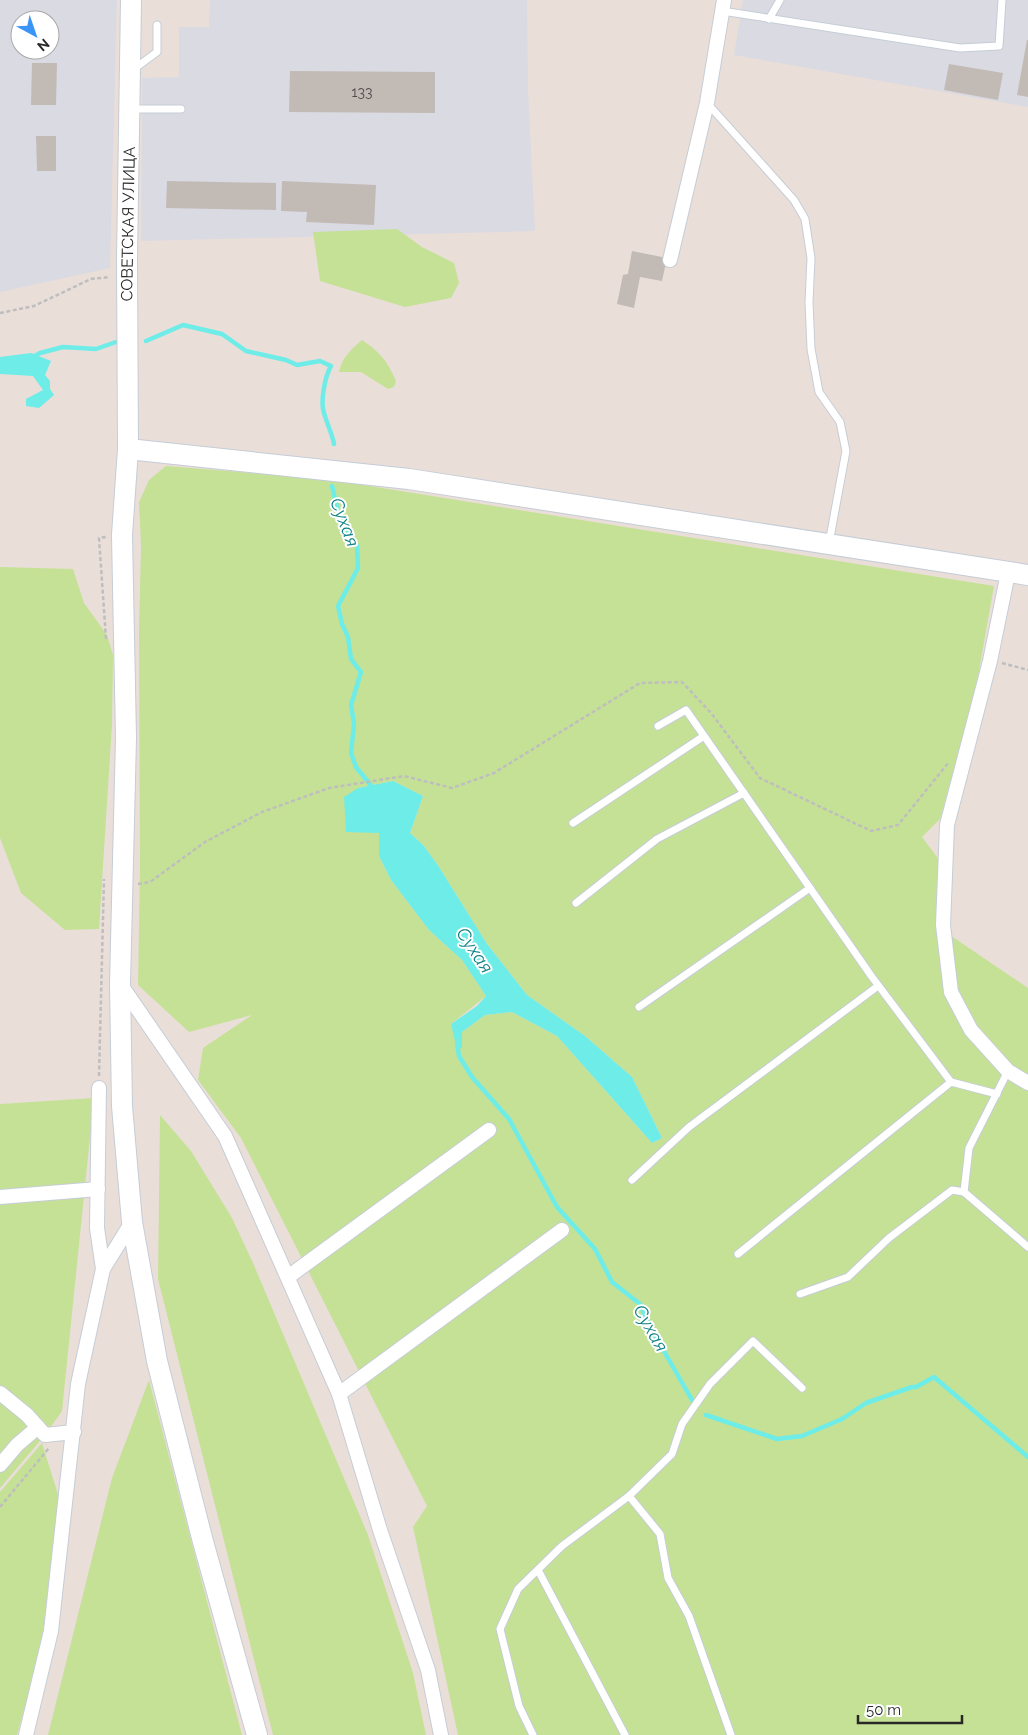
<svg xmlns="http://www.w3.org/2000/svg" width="1028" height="1735" viewBox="0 0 1028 1735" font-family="Raleway,sans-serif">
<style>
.industrial{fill:#dadae2;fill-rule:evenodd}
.green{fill:#c5e196;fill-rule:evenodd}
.water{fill:#6dece8}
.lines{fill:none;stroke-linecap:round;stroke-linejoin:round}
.stream{stroke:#6dece8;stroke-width:4.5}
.building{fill:#c2bab5}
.lane-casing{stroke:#c5cdd6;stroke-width:9}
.street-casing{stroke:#c5cdd6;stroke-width:16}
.secondary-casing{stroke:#c5cdd6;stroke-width:22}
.path{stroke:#bebebe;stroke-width:2.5;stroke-dasharray:4 2.5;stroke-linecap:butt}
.lane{stroke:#fff;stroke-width:7}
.street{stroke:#fff;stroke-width:14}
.secondary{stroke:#fff;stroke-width:20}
.labels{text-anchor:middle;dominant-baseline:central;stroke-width:4;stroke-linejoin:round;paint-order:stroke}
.number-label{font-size:14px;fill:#4e4c4b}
.street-label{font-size:16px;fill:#282828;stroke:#fff}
.water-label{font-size:18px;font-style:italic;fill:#0f8287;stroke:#fff}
</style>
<rect width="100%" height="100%" fill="#eaded9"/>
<g class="industrial">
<path d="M0 0H117L110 268 0 292ZM20 20H50V50H20Z"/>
<polygon points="210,0 527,0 528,89 535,231 141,241 142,78 179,77 179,27 209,27"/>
<polygon points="743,0 1028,0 1028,107 734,55"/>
</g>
<g class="green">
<polygon points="397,229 422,247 454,263 459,283 451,298 405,307 320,281 313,232"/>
<path d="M362 340C380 352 388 362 396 381L394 387 388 389 361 372H339C342 358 351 349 362 340Z"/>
<path d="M166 466 326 479 994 586 975 693 940 819 922 837 943 865 938 927 1028 988V1735H458L413 1527 427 1506 241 1138 198 1080 203 1048 252 1015 189 1032 138 985 140 866 139 631 141 546 139 502 149 480ZM393 781 423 796 410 833 424 846 439 867 487 944 527 995 585 1036 632 1077 662 1138 652 1143 557 1036 512 1012 485 1015 462 1032V1048L451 1024 486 996 462 960 429 930 391 880 379 856V833L358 788Z"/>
<polygon points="0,567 73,569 84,603 107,635 113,655 112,724 99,929 65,930 21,893 0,838"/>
<polygon points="94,1098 62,1411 45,1435 0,1488 0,1104"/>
<polygon points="160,1115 191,1151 232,1218 253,1263 368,1535 413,1673 426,1735 273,1735 158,1279"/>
<polygon points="149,1380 242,1735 48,1735 112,1478"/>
<polygon points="42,1443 60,1501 41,1647 17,1735 0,1735 0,1492"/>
</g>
<g class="water">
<polygon points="31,353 51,361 45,375 50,381 50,389 54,395 39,408 26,406 26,399 43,390 33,376 0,374 0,357"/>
<polygon points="393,781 423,796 410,833 424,846 439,867 487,944 527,995 585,1036 632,1077 662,1138 652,1143 557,1036 512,1012 485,1015 462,1032 462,1048 457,1049 451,1024 477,1006 486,996 462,960 429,930 391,880 379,856 379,833 346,832 344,797 358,788"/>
</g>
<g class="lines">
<g class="stream">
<path d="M146 341 183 325 222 334 246 351 286 360 297 365 320 361 331 366C325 376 320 402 324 413 327 424 332 433 334 444"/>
<polyline points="33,357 40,353 63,347 96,349 116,342"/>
<polyline points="332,486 339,516 357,546 358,568 338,606 342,624 348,637 351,659 361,672 351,705 354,724 351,753 356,767 373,788"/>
<polyline points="457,1043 459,1056 472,1077 509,1119 557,1207 595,1249 612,1282 640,1304 650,1327 692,1400"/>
<polyline points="706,1415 777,1439 802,1436 842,1419 866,1403 912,1387 916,1387 934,1377 1028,1457"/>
</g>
</g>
<g class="building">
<polygon points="1027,40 1028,40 1028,97 1017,95"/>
<polygon points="32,63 57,63 56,105 31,105"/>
<polygon points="949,64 1003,73 998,100 944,90"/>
<polygon points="290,71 435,72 435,113 289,112"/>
<polygon points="36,136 56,136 56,171 37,171"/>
<polygon points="167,181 276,183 276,210 166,208"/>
<polygon points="282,181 376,185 374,225 306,222 307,212 281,211"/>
<polygon points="632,251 667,258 662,281 640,277 634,308 617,304 623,275 628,274"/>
</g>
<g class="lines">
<defs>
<g id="lane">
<polyline points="722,11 960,48 999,46 1002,0"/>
<polyline points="769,19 780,0"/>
<polyline points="134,69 157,52 157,25"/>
<polyline points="707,103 794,200 805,219 811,258 809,302 811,349 819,392 840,422 846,451 829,543"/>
<polyline points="132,109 181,109"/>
<polyline points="658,726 686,710 872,977 951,1082"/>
<polyline points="573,823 704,736"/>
<polyline points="576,903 657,839 744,793"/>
<polyline points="639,1007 810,888"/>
<polyline points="1008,1071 969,1148 964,1192 1028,1247"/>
<polyline points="632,1180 689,1127 878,986"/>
<polyline points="738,1254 951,1082 997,1094"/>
<polyline points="800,1294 848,1277 889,1238 952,1190 964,1192"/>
<polyline points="629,1496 660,1534 668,1578 689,1616 731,1735"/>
<polyline points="538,1570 625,1735"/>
<polyline points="533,1735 519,1706 500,1629 518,1589 562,1546 629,1496 672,1454 682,1424 710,1384 753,1341 802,1388"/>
</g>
<g id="street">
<polyline points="670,260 707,103 724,0"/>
<polyline points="1008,573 990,661 947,825 943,925 951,992 971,1030 1008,1071 1028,1083"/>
<polyline points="121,985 225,1136 339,1394 380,1530 428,1670 441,1735"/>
<polyline points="99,1088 97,1228 103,1269"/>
<polyline points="0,1197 98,1189"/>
<polyline points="288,1277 489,1130"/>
<polyline points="0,1393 27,1415 45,1435 74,1432"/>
<polyline points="339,1394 562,1230"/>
<polyline points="0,1465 17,1445 38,1427"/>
<polyline points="26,1735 51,1631 78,1384 103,1269 132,1222"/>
</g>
<g id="secondary">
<polyline points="131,0 127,259 128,449 122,535 126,738 120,984 122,1106 132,1222 157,1361 202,1538 257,1735"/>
<polyline points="128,449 409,479 1028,575"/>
</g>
</defs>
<use href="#lane" class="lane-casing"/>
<use href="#street" class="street-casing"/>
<use href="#secondary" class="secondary-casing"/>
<g class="path">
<polyline points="0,313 34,306 91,279 110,277"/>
<polyline points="106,639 99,538 106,537"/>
<polyline points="1002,663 1028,670"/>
<polyline points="138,884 150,882 205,842 262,812 329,788 404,776 452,788 494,773 640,683 682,682 711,713 760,778 871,831 898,825 949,762"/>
<polyline points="99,1076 104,879"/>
<polyline points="0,1507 49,1448"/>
</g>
<use href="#lane" class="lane"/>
<use href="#street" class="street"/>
<use href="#secondary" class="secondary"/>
</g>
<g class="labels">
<g class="number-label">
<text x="362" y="92">133</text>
</g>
<g class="street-label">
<text transform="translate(128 224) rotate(-89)">СОВЕТСКАЯ УЛИЦА</text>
</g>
<g class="water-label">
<text transform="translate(345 522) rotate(69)">Сухая</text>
<text transform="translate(475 950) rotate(56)">Сухая</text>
<text transform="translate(651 1328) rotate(60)">Сухая</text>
</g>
</g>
<g transform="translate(35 35) rotate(140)"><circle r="24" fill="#ffffff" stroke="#a9a9a9"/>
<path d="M0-4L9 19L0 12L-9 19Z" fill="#3b95f6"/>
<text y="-8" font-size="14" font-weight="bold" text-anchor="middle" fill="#282828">N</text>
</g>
<path d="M858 1715v8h104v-8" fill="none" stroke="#282828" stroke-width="2.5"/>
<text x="866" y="1715" font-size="15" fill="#282828" stroke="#ffffff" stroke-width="4" paint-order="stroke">50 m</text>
</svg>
